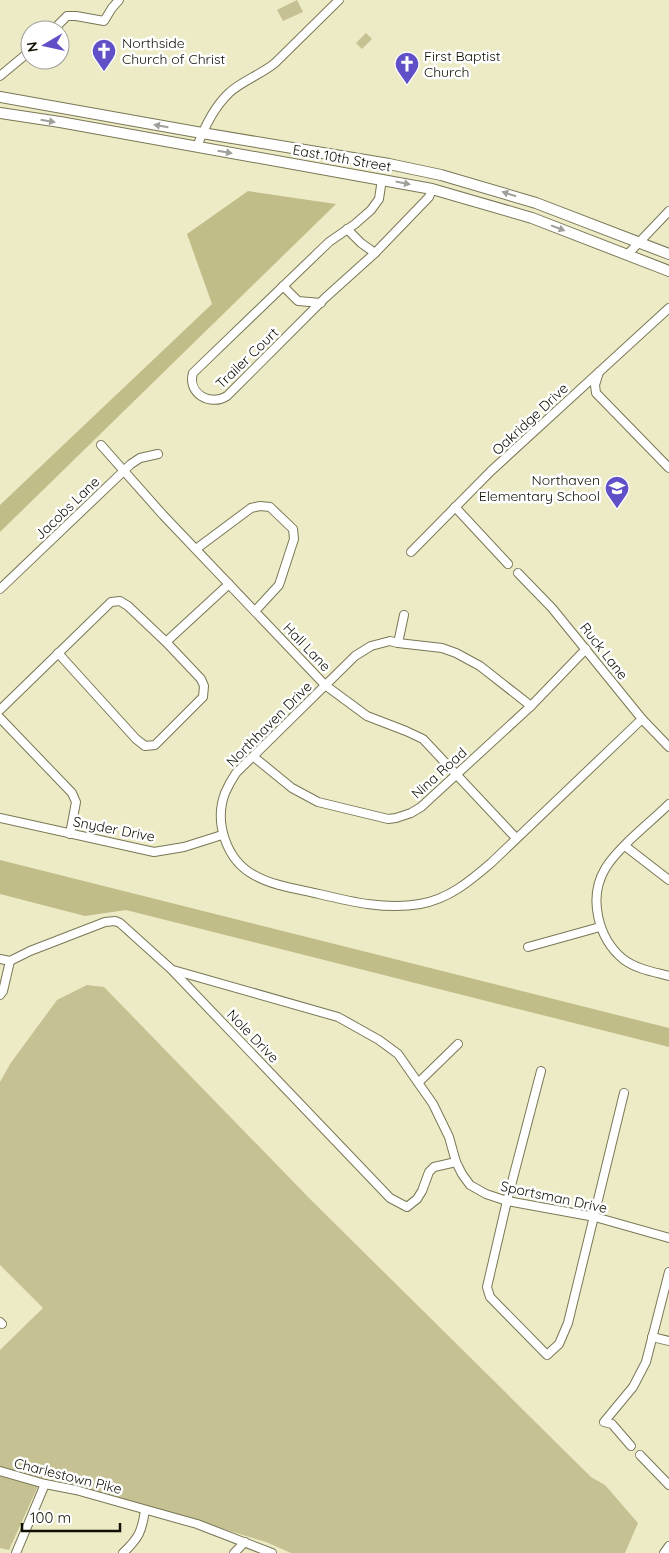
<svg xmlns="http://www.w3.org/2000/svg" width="669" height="1553" viewBox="0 0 669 1553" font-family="Quicksand,sans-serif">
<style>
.green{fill:#c5c192}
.forest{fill:#c1bd88}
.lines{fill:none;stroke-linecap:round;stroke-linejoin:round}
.minor-casing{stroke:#7a7756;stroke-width:10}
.major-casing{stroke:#7a7756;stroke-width:12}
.minor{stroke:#fff;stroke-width:8}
.major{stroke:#fff;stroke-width:10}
.oneway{fill:#a09f9b}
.labels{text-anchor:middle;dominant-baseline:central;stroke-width:5;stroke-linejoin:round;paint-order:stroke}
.poi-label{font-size:14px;fill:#111004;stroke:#fff;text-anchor:start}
.street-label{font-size:14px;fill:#111004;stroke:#fff}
</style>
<rect width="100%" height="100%" fill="#edebc6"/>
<g class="green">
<polygon points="297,0 303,12 283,21 277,10"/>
<polygon points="366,33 372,39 362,49 356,43"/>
<polygon points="87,985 104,987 310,1199 591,1477 605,1485 638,1523 625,1553 291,1553 266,1542 43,1475 9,1550 0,1548 0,1350 43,1308 0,1265 0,1082 10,1064 57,1000"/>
</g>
<g class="forest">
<polygon points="248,191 336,204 0,532 0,505 212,304 187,234"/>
<polygon points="0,860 669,1028 669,1047 126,910 85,916 0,894"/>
</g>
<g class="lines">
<defs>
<g id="minor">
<polyline points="53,30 67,16 76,16 104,21 112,8 119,0"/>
<polyline points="0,76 30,51"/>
<path d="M197 147C204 128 213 108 229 93 240 82 262 74 275 63L339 0"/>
<path d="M382 179 379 199 371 210 355 224 329 242 193 373C187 393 210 407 227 396L325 298 375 253 429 197 432 189"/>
<polyline points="347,229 361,243 375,253"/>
<polyline points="627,255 669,211"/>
<polyline points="283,286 298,301 321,303"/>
<polyline points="599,372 595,385 596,393 669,468"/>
<polyline points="101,445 163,515 325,685 367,716 406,731 423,739 516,838"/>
<polyline points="455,507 508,564"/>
<polyline points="196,549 251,508 260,506 270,507 293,529 294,539 279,585 255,611"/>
<polyline points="411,552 491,471 669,308"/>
<polyline points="518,573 552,608 642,719 669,747"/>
<polyline points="0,589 131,464 140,458 158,454"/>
<polyline points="398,643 404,615"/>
<polyline points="58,653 136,739 145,746 155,745 203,697 204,686 201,679 166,642"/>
<path d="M531 706 480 666 456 653 442 648 398 643 390 641 371 646 355 656 236 773C232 779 228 786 225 793 214 822 226 860 254 875 273 886 298 889 319 894 352 902 387 910 420 904 449 899 470 881 491 863L642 719"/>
<polyline points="0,710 111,602 120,601 128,606 166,642 229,584"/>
<polyline points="0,718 72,793 76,802 70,834"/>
<polyline points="254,757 292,788 318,802 388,819 396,818 411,813 421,807 531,706 586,649"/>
<path d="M669 804C651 822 617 848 605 869 588 898 598 938 623 959 636 969 654 972 669 976"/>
<polyline points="0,818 154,852 184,847 222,835"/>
<polyline points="625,846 669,880"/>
<polyline points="528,947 600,927"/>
<polyline points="0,959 10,961 30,951 105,922 115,921 120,923 171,969 390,1198 407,1207 417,1199 422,1191 429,1172 434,1167 456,1162"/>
<polyline points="173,970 338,1017 379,1040 398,1054 433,1104 449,1137 456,1162 462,1174 470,1185 486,1194 507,1201 595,1217 669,1238"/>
<polyline points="0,995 3,991 10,961"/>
<polyline points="541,1071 507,1201 487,1287 490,1297 547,1355 559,1344 568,1323 624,1093"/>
<polyline points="419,1082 458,1044"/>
<polyline points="0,1322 2,1324"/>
<polyline points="652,1337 669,1341"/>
<polyline points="631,1446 612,1424 604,1422 633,1387 646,1362 669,1272"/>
<polyline points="640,1455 669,1485"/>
<polyline points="0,1471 45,1484 76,1490 197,1524 272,1553"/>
<polyline points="16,1553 45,1484"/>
<path d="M123 1553C139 1538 142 1531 145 1510"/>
<polyline points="234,1553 245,1542"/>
<polyline points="664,1553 669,1546"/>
</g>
<g id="major">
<polyline points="0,97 202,133 389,164 441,175 536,203 669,254"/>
<polyline points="0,113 60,122 432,189 532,218 669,271"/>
</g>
</defs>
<use href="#minor" class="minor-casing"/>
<use href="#major" class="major-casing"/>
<use href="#minor" class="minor"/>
<use href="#major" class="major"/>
</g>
<defs><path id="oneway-solid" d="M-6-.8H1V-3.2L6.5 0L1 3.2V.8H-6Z" transform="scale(1.25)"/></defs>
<g class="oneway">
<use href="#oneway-solid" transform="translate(48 121) rotate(9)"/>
<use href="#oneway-solid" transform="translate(161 126) rotate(-170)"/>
<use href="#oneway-solid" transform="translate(225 152) rotate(10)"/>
<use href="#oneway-solid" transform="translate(403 183) rotate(11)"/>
<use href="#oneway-solid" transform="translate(509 194) rotate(-162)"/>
<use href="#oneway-solid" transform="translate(558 228) rotate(21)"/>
</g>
<defs>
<symbol id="church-pin" viewBox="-11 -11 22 30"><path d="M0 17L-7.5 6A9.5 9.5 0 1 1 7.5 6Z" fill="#6050c8" stroke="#fff"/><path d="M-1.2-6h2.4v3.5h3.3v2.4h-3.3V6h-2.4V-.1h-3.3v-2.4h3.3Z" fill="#fff"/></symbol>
<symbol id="school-pin" viewBox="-11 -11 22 30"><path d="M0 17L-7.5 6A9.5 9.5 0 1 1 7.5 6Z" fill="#6050c8" stroke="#fff"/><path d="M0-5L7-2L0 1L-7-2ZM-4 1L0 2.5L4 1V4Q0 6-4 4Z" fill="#fff"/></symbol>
</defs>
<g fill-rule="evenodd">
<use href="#church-pin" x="90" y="37" width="28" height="38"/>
<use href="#church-pin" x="393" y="50" width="28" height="38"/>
<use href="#school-pin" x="603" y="474" width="28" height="38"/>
</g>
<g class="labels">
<g class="poi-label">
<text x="122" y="43">Northside<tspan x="122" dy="16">Church of Christ</tspan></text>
<text x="424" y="56">First Baptist<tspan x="424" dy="16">Church</tspan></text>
<text x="600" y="480" text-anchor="end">Northaven<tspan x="600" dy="16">Elementary School</tspan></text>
</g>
<g class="street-label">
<text transform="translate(342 158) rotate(10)">East 10th Street</text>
<text transform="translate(247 358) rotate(-44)">Trailer Court</text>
<text transform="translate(530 419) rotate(-43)">Oakridge Drive</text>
<text transform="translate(67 508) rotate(-44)">Jacobs Lane</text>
<text transform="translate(307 647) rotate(46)">Hall Lane</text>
<text transform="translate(604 651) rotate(52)">Ruck Lane</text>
<text transform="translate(269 724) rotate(-45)">Northhaven Drive</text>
<text transform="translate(439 773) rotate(-42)">Nina Road</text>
<text transform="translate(114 829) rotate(11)">Snyder Drive</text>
<text transform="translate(253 1036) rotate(46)">Nole Drive</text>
<text transform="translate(554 1197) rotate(12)">Sportsman Drive</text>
<text transform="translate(68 1476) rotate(14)">Charlestown Pike</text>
</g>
</g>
<g transform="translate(45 45) rotate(261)"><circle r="24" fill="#ffffff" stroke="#a09f9b"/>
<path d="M0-4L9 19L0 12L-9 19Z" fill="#6050c8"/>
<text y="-8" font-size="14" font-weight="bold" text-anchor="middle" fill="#111004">N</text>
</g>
<path d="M22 1523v8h98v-8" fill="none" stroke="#111004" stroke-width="2.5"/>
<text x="30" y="1523" font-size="15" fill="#111004" stroke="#ffffff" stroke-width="4" paint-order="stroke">100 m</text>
</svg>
